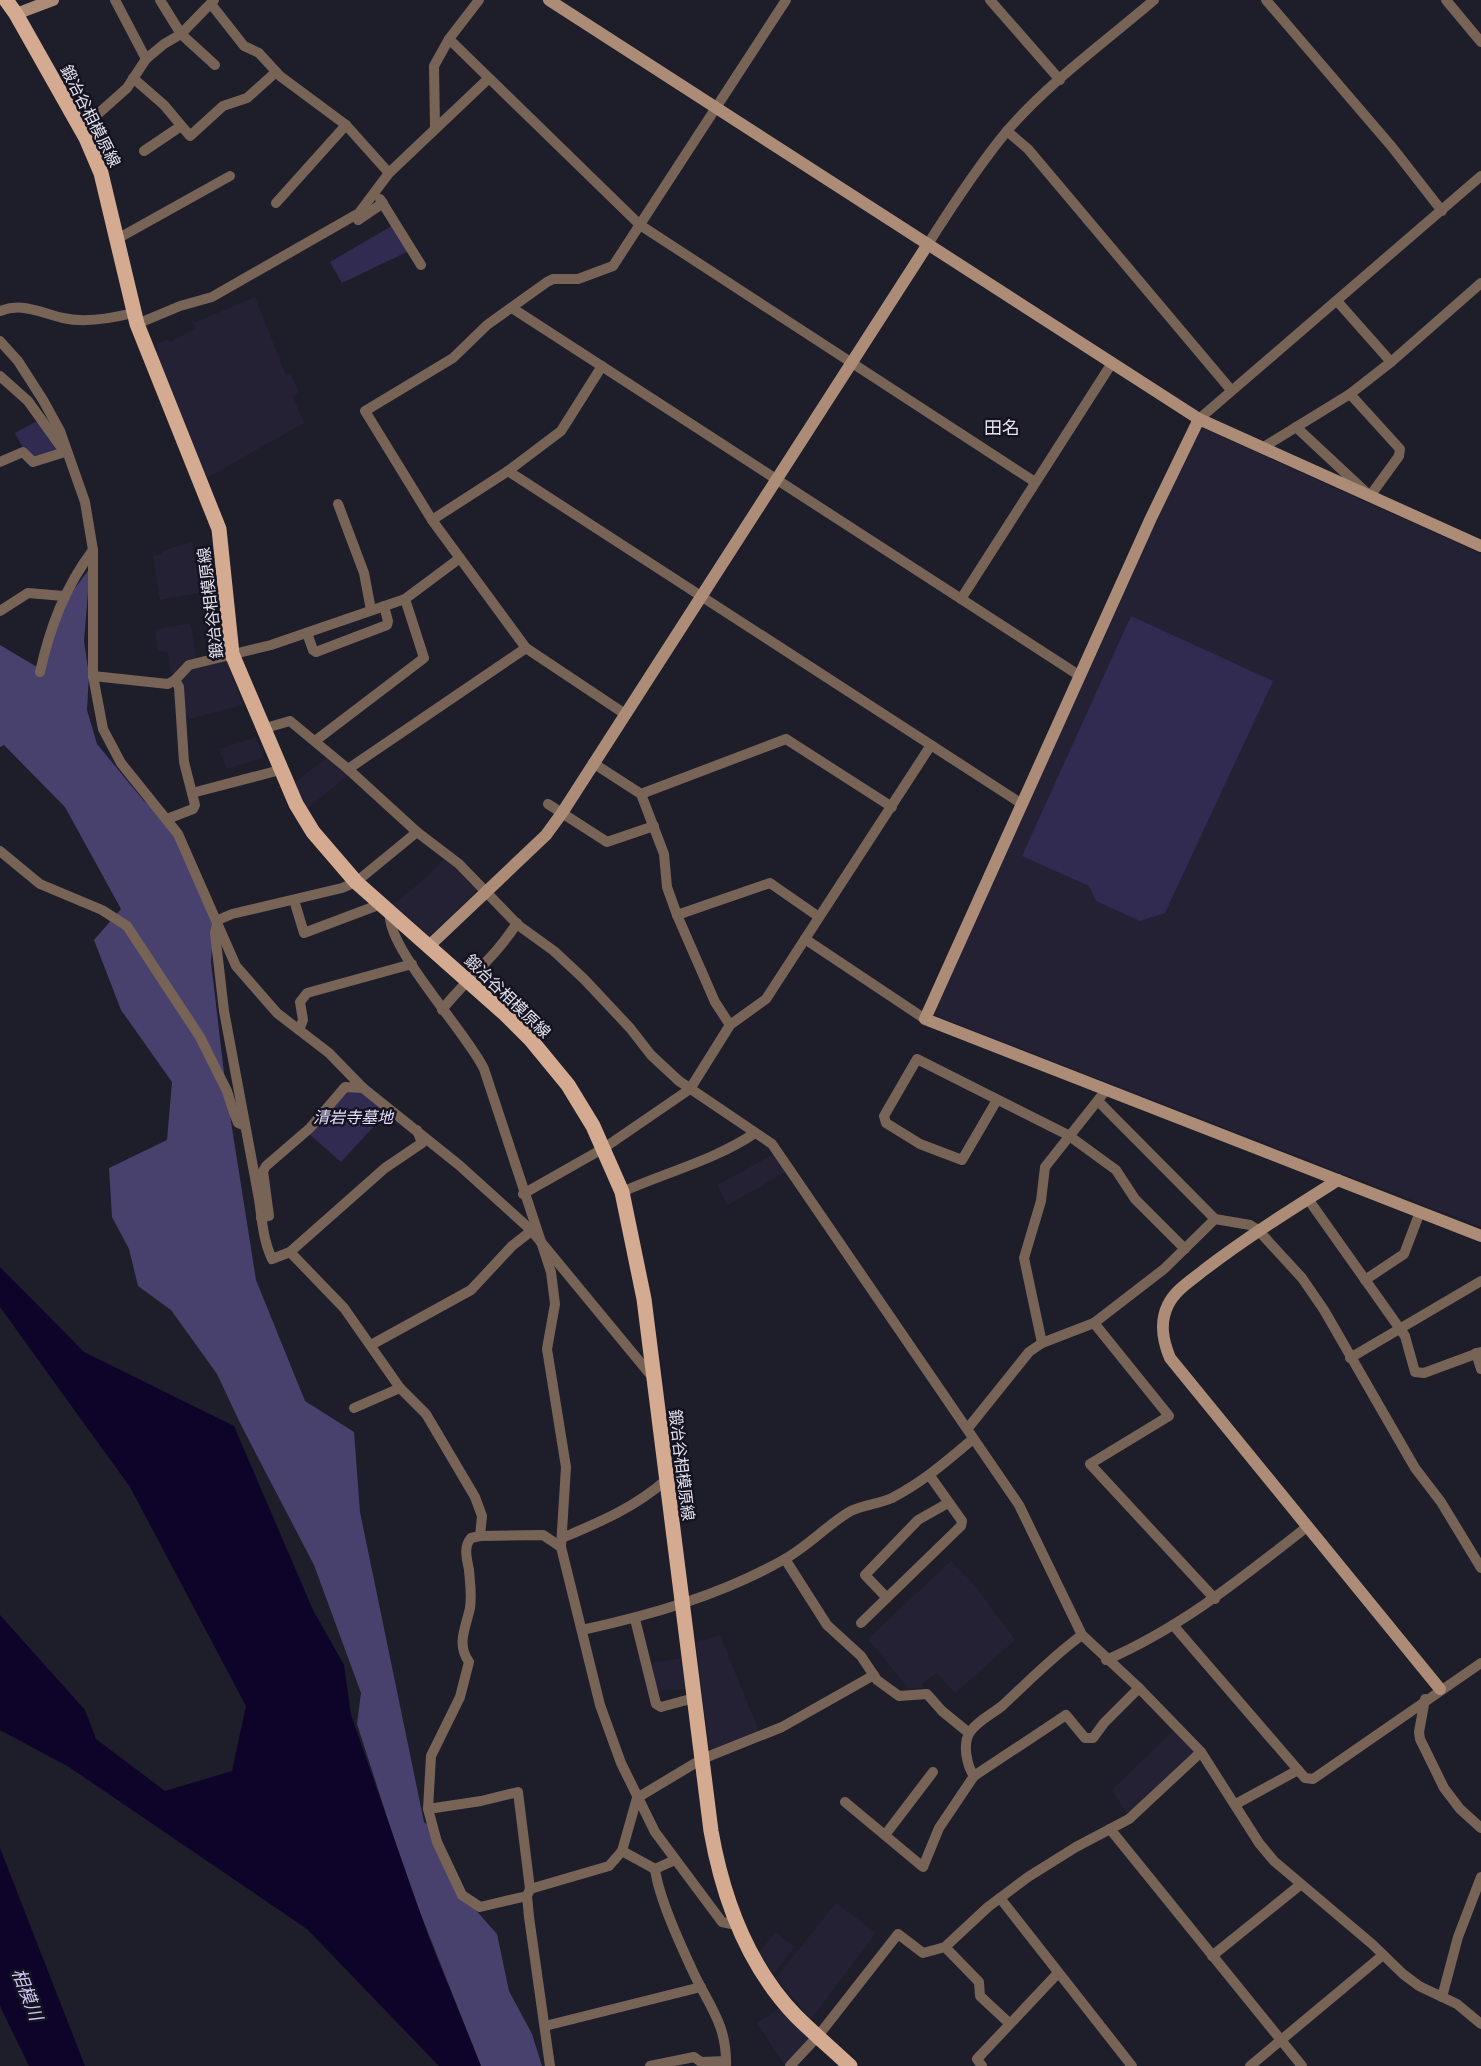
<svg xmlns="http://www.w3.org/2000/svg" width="1481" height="2066" viewBox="0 0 1481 2066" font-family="'Noto Serif','Noto Sans JP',serif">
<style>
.built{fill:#242135}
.green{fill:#312a51}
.forest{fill:#48416d}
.water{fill:#0e0429}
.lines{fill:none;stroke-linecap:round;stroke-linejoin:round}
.street{stroke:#786457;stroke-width:10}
.secondary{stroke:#ac8c77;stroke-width:12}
.primary{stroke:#d4ab90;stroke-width:15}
.labels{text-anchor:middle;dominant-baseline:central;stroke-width:5;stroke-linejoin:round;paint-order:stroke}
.street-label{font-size:16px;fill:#e4e3ed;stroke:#151321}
.park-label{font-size:16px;font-style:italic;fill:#e1defc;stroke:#151321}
.neighbourhood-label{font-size:18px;fill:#e4e3ed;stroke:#151321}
.water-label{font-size:18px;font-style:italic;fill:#cdc8f5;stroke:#151321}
</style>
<rect width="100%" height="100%" fill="#1e1d2a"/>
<g class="built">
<polygon points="255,297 286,375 291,374 299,392 293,396 304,423 207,478 155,353 158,351 155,345 168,339 170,342 196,328 193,323"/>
<polygon points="1205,429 1481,554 1481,1227 939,1017 935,1011 1161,511 1199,432"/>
<polygon points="191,542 204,592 160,600 153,556 162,554 162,551"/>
<polygon points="191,623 196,659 182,664 176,674 171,674 168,652 158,651 155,629"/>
<polygon points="223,659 227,661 243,705 189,719 188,716 184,717 181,680 190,670"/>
<polygon points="256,737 263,758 226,769 219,749"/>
<polygon points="328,757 348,775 308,808 294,783"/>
<polygon points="446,858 477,891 429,936 393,904 425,879"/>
<polygon points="776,1153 785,1167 784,1173 728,1205 717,1185"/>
<polygon points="951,1561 973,1583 1015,1640 955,1693 937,1673 923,1683 922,1688 909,1689 868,1639"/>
<polygon points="720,1635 758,1729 756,1733 713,1750 709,1749 696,1643"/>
<polygon points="682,1658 686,1689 657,1691 651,1663"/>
<polygon points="1175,1729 1194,1749 1193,1754 1130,1812 1126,1812 1112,1790"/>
<polygon points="836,1903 876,1933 811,2019 776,1978"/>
<polygon points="776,1932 795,1947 773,1974 759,1952"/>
<polygon points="779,2008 811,2041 785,2066 757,2023"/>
</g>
<g class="green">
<polygon points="395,224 411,250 342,283 330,262"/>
<polygon points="39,420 56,447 56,452 35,458 23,448 15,433"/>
<polygon points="1131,616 1273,681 1165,913 1140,921 1096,901 1089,886 1022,856"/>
<polygon points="345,1091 365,1093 387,1112 341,1162 308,1133"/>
</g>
<polygon class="forest" points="90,568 84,641 89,675 87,710 97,744 144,801 168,823 214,921 211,962 226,1090 256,1280 305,1401 354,1432 360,1512 424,1822 429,1826 473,1907 497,1934 509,1991 532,2034 542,2066 481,2066 408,1882 357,1724 361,1693 314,1565 241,1425 217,1374 171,1310 138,1286 129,1249 112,1217 109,1168 167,1140 172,1082 121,1010 94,940 121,909 65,807 4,745 0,747 0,645 37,667 52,619"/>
<g class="water">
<polygon points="0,1267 84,1352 234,1426 313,1610 344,1665 351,1715 429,1938 481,2066 439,2066 307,1929 69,1767 0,1730 0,1615 85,1710 96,1739 165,1791 232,1771 246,1706 130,1487 0,1307"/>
<polygon points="0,1848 85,2066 29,2066 0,2006"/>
</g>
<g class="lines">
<g class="street">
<polyline points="115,0 146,59"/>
<polyline points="160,0 181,34 215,65"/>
<polyline points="479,0 449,39 640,225 1035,482"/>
<polyline points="990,0 1060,80"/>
<polyline points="1266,0 1392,147 1442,211"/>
<polyline points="1446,0 1481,42"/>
<polyline points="211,4 244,46 259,53 280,76 346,125 389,173"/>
<polyline points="133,78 164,105 190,136 223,106 247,98 276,72"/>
<polyline points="435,128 434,66 449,39"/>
<polyline points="81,129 127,88 146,59 164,44 181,34 214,0"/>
<polyline points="1007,131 1028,149 1231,390"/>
<polyline points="144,151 181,126"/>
<polyline points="380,199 421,265"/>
<polyline points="276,203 346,125"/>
<polyline points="358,220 383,203"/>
<polyline points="117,239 230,176"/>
<path d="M928 244C952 206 978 166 1007 131 1049 82 1105 42 1154 0"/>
<polyline points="512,308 1080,676"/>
<path d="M0 311C23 302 41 313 63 318 84 323 113 318 133 313"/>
<polyline points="137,324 180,306 212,297 359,213 389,173 488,79"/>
<polyline points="0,341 18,361 43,400 60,431 85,502 93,550 93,676 103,729 121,763 178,834 236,966 277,1013 329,1053 363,1088 459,1165 531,1230 654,1379"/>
<polyline points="1391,362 1481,283"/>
<polyline points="0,376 28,401 61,447"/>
<polyline points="1199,419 1481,176"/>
<polyline points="1296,427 1370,496 1399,456 1400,449 1350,394"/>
<polyline points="1262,448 1350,394 1391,362 1337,301"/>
<polyline points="0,462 23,452 33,462 65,452"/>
<polyline points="508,471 1022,804"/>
<polyline points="338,504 364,573 371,610"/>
<polyline points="432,520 508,471 561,431 602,366"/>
<polyline points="961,599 1112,363"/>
<polyline points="0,611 28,593 64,596"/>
<polyline points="307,633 313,650 316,652 387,625 388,621 384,606"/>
<path d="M40 672C50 627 65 587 93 550"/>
<polyline points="93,676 168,684 175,680 189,665 271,645 405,599 460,558"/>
<polyline points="625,714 526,648 432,520 365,411 453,358 487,325 547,282 553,279 578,279 613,266 786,0"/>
<polyline points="262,729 290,721 348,769 417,832 459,864 518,925 554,951 584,979 630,1028 651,1055 679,1081 772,1144 1019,1505 1082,1635 1139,1688 1201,1752 1259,1843 1274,1861 1372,1944 1403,1974 1419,1986 1457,2004 1481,2024"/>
<polyline points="315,741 424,658 405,599"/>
<polyline points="593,763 641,794 664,854 667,887 677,915 715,1002 730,1025"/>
<polyline points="348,769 526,648"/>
<polyline points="192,793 280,770"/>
<polyline points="641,794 786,739 892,807"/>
<polyline points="548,804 607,842 654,826"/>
<polyline points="167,819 193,809 195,805 184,762 179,687 175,680"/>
<polyline points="0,851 40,884 102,910 127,926 200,1037 227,1091 234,1113 238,1123 245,1126"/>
<polyline points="294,900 304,933 381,904"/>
<path d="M390 912C384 945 468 1034 484 1069L551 1272 555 1304 547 1349 566 1467 561 1547 600 1705 621 1763 655 1832 722 1922 736 1925"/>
<polyline points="677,915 770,883 819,917"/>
<polyline points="218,920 232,914 342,888 356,882 417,832"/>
<path d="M218 921 215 933 224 1011 259 1199C262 1220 263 1240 272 1259L290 1252 344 1308 400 1388 426 1414 475 1497 482 1516 480 1536 471 1538C463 1547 467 1559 469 1570 470 1583 472 1595 470 1608 466 1627 456 1644 469 1662L460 1697 431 1756 428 1809 437 1842 462 1895 480 1907 527 1896"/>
<polyline points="805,939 925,1019"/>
<path d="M442 1010C467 978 495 958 517 923"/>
<polyline points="299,1030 303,1020 300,1002 307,993 412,964"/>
<polyline points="997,1100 962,1160 920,1144 886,1123 884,1116 917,1059 1068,1135 1116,1170 1135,1199 1185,1249"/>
<polyline points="1098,1101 1215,1219"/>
<path d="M622 1192C667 1172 715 1160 755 1133"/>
<polyline points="523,1194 604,1148 690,1089 730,1025 766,999 931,745"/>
<polyline points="1308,1199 1405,1336 1415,1372 1424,1373 1481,1352"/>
<polyline points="261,1218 269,1216 263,1171 266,1166 310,1128 345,1087 363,1088"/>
<polyline points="290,1252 385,1168 422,1143 417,1130"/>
<polyline points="1365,1280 1404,1254 1420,1212"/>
<polyline points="1094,1323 1169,1416 1090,1464 1215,1599"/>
<polyline points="1042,1343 1094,1323 1164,1269 1215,1219 1250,1225 1258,1230 1302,1278 1324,1310 1415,1468 1441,1502 1481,1568"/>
<polyline points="371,1345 471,1290 512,1246 535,1228"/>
<polyline points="1476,1353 1481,1369"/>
<polyline points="1350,1358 1481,1281"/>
<polyline points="354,1408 400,1388"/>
<polyline points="968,1428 1029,1352 1042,1343 1024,1258 1041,1201 1045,1167 1106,1090"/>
<polyline points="480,1536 543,1535 561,1547"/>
<path d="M562 1538C600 1522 634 1508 666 1480"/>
<polyline points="785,1559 827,1625 861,1656 877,1680 899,1696 927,1694 942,1711 969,1733"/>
<polyline points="887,1598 865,1575 918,1520 948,1503"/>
<polyline points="635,1619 656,1704 661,1707 694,1698"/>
<polyline points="861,1623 961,1526 962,1521 930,1476"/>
<polyline points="1173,1625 1305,1778 1313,1779 1481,1663"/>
<path d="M582 1630C651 1615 721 1595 783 1560 807 1547 826 1526 849 1512 861 1505 879 1504 892 1498 923 1482 947 1461 973 1439"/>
<path d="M1106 1660C1182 1627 1243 1577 1308 1526"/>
<polyline points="1425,1699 1419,1732 1420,1739 1444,1788 1460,1809 1481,1828"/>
<path d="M974 1776C967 1766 962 1744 970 1732 977 1721 992 1714 1002 1706 1029 1681 1053 1656 1082 1635"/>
<polyline points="845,1802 923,1867 939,1828 974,1776 1066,1715 1085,1738 1093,1738 1104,1723 1139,1688"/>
<polyline points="1236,1804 1298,1770"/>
<polyline points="428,1809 481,1801 518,1792 530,1889 527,1896 529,1917 550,2066"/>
<polyline points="1110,1829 1302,2066"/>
<polyline points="885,1835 933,1772"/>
<polyline points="622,1851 655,1869 675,1860"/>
<path d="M655 1869C659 1899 682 1948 695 1976 712 2010 727 2027 726 2066"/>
<polyline points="530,1889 609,1866 622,1851 637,1798 702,1759 782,1727 874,1675"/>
<polyline points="1000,1898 1132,2066"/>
<polyline points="945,1947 979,1982 980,1996 1009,2023"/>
<polyline points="1212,1956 1300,1885"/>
<polyline points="1442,1997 1458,1937 1481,1877"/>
<polyline points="545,2026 701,1987"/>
<polyline points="650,2066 694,2057 701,2062 726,2061"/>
<polyline points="790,2066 818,2036 898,1934 923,1953 945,1947 988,1907 1028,1877 1076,1847 1129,1819 1201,1752"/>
<polyline points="982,2066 977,2059 1058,1973"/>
<polyline points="1250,2066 1383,1955"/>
</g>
<g class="secondary">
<polyline points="549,0 1199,419 1481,546"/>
<polyline points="16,14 53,0"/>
<polyline points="1199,419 1151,518 925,1019 1481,1236"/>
<polyline points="429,946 546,835 562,813 928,244"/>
<path d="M1338 1180C1292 1209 1247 1237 1204 1270 1192 1280 1175 1290 1168 1305 1159 1323 1163 1341 1170 1358L1440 1689"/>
</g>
<path class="primary" d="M6 0 16 14 86 138 101 173 137 324 219 529 232 654 296 804 313 832 356 882 505 1014 531 1040 568 1085 593 1126 622 1192 644 1299 711 1831C723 1899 747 1965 796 2016 813 2033 832 2049 850 2066"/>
</g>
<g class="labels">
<g class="street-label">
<text transform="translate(91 116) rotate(63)">鍛冶谷相模原線</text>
<text transform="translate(210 603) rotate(-97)">鍛冶谷相模原線</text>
<text transform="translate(508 996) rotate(44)">鍛冶谷相模原線</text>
<text transform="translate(682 1465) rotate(83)">鍛冶谷相模原線</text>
</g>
<g class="park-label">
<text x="353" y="1117">清岩寺墓地</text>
</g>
<g class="neighbourhood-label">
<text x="1002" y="427">田名</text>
</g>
<g class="water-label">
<text transform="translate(28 1994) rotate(69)">相模川</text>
</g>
</g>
</svg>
